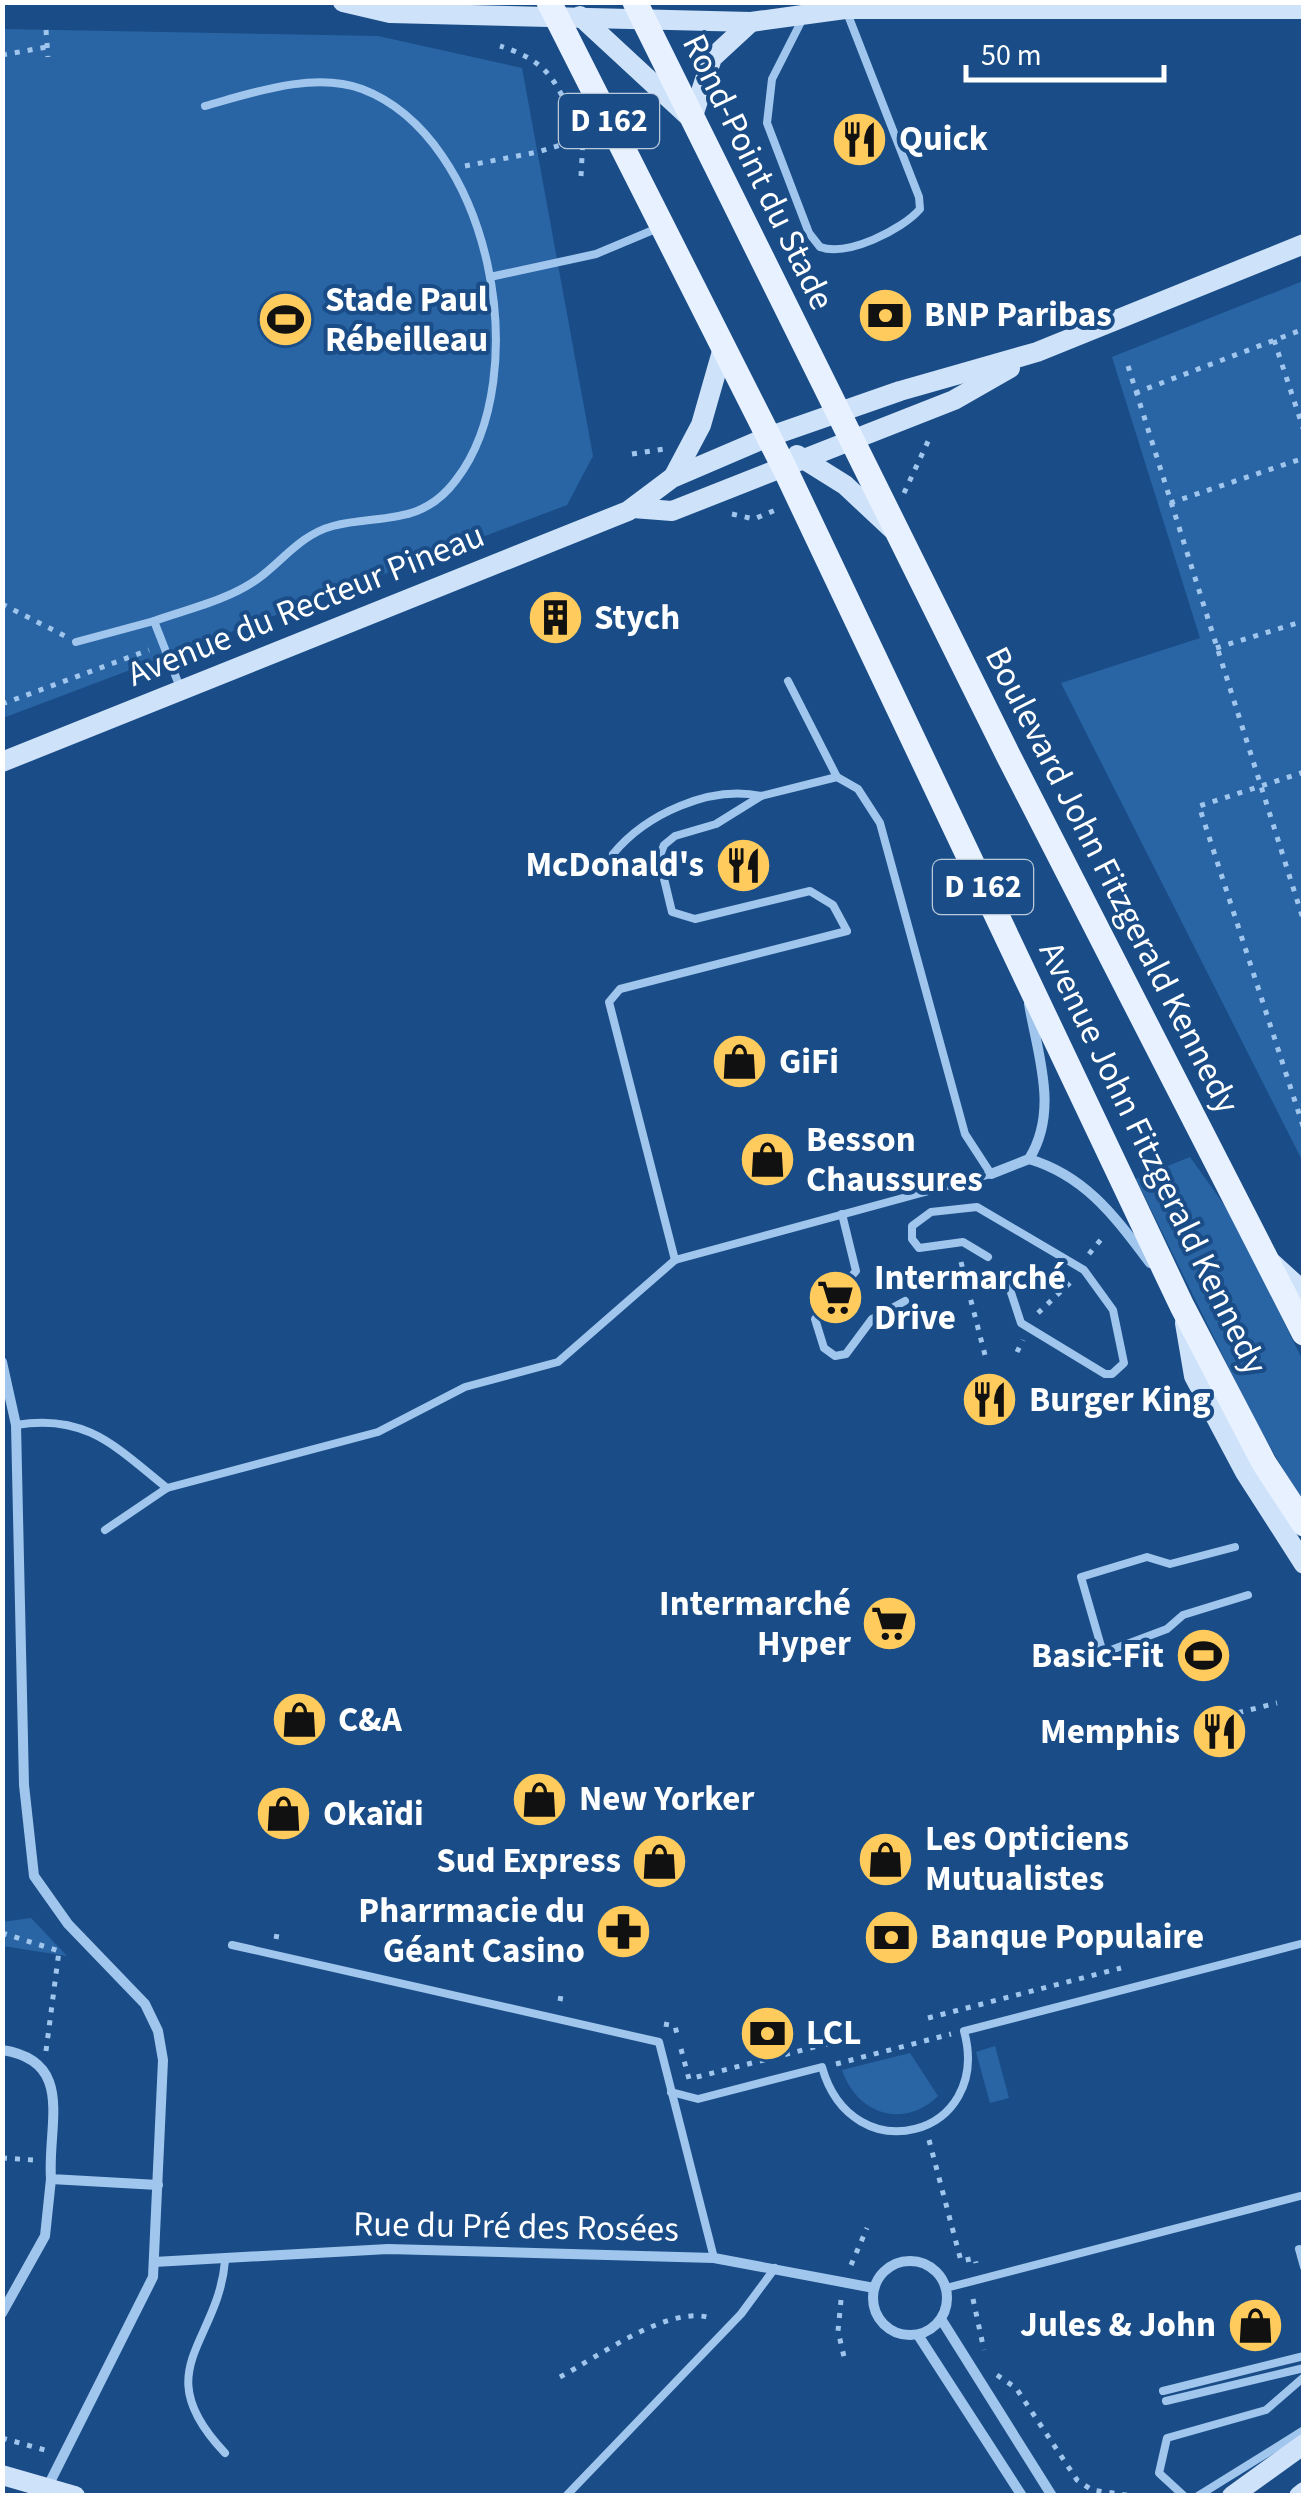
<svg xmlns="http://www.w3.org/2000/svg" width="1306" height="2498" viewBox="0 0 1306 2498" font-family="'Source Sans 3',sans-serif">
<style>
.green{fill:#2965a5}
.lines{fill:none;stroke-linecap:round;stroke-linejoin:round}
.path{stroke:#a1c6ed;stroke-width:5;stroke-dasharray:5 8;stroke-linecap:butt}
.lane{stroke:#a1c6ed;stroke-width:8}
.street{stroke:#a1c6ed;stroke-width:10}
.secondary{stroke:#cee2f9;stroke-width:20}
.primary{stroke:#e7f1ff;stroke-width:25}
.labels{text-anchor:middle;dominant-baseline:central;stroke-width:8;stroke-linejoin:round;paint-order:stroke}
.shield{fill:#1a4d87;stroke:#bacadb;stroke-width:2.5}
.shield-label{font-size:32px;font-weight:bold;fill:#fff}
.poi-label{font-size:35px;font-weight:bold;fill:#fff;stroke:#1a4d87;text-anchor:start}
.street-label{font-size:35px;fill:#fff;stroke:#1a4d87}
</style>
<rect width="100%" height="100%" fill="#1a4d87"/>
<g class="green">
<polygon points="3,29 378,36 522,68 593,456 567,505 3,718"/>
<polygon points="1303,281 1303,1162 1061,683 1200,638 1112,357"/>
<polygon points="1190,1157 1232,1216 1303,1361 1303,1504 1252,1415 1136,1179"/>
<polygon points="31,1918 67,1956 3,1946 3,1922"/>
<polygon points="995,2046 1009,2098 990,2103 976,2052"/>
<path d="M910 2053 938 2096C903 2130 857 2114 842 2070Z"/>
</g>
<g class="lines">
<g class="path">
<polyline points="46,30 48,57"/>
<polyline points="2,55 47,47"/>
<path d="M465 166 538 152 583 138C556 88 557 64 500 46"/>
<polyline points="581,176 583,138"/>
<polyline points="1274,340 1304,431"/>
<polyline points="1128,366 1304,922"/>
<polyline points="1135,393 1304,329"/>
<polyline points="632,454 664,449"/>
<polyline points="904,493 931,435"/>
<polyline points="1170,503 1304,458"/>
<polyline points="732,514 754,519 778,509"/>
<polyline points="2,604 65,636"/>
<polyline points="1216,648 1304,621"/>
<polyline points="2,704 149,650"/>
<polyline points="1304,772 1199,806 1304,1129"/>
<polyline points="1089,1254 1103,1237"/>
<polyline points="961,1262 986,1359"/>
<polyline points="1038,1313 1073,1280"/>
<polyline points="1017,1352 1023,1340"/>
<polyline points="1213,1719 1277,1703"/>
<polyline points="2,1933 59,1951"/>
<polyline points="276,1939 278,1928"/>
<polyline points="560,2001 562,1989"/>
<polyline points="928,2018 1121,1968"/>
<polyline points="664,2024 675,2026 678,2038"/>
<polyline points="681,2049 689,2079 850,2038"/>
<polyline points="46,2051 59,1951"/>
<polyline points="836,2064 951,2034"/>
<polyline points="929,2140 961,2261 975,2258 976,2263"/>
<polyline points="2,2158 34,2160"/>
<polyline points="851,2265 867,2228"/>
<polyline points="973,2299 984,2350"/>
<polyline points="841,2300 838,2331 845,2361"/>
<polyline points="997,2375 1016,2388 1077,2480 1092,2490 1133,2496"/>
<path d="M560 2377C598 2357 672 2302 713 2319"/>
<polyline points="2,2438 45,2450"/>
</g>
<g class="lane">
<path d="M802 20 772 79 767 123 809 233 820 247C847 257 902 230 920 209L919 197 846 10"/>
<polyline points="490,277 596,254 658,228"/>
<polyline points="76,642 154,621"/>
<path d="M181 690 154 621C188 609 229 600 259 578 283 560 302 534 333 526 380 514 421 527 456 480 536 376 491 138 362 89 314 71 252 93 205 106"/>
<path d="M613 854C646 814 710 785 761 796"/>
<polyline points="842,1214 856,1271 815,1319 824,1348 835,1356 846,1354 872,1319 905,1301"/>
<polyline points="988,1257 963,1242 919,1248 912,1239 912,1226 931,1212 977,1207 1084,1270 1113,1310 1124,1363 1112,1374 1105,1374 1021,1323 1004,1271"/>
<polyline points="675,1260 609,1002 620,989 847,931 833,905 810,891 695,919 672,912 659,858 664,845 675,836 716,824 761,796 837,777"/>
<path d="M16 1425C86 1413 116 1447 167 1488"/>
<polyline points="105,1530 167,1488 378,1432 465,1387 558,1362 675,1260 991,1174 965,1134 880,823 858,789 837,777 788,681"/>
<polyline points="1235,1547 1170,1564 1147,1557 1081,1577 1103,1653 1167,1629 1183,1615 1248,1595"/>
<polyline points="232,1945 659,2042 714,2258"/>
<path d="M671 2092 698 2099 822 2067C852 2174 993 2137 964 2031L1304 1943"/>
<polyline points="1299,2249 1304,2267"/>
<path d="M225 2261C218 2344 146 2370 225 2453"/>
<polyline points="946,2288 1304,2195"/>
<polyline points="1163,2391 1304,2356"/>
<polyline points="1166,2401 1304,2368"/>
<polyline points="566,2496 741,2314 775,2268"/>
<polyline points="1184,2496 1159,2473 1167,2438 1266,2410 1304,2377"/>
<polyline points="1198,2496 1304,2430"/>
</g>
<g class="street">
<path d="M1029 1159C1086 1176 1115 1217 1150 1263"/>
<path d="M991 1174 1029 1159C1059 1111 1038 1056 1029 1004"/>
<polyline points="2,1362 16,1425 24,1785 34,1876 68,1924 145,2004 158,2031 163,2060 153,2277 48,2486"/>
<path d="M2 2050C76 2061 47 2125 51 2179L158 2185"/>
<circle cx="910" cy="2298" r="37"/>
<polyline points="154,2262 388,2249 714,2258 874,2288"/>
<polyline points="2,2313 45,2236 51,2179"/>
<polyline points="941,2319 1052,2496"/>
<polyline points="918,2335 1022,2496"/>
</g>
<g class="secondary">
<polyline points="343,2 390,13 751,22 845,9 1304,9"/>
<polyline points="580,16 687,115"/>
<polyline points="692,119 712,58 751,22"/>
<polyline points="797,455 845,485 892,529"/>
<polyline points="674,476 701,425 723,348"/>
<polyline points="633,508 672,511 954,400 1010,368"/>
<polyline points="2,762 628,511 672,478 768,437 900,391 1037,352 1304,244"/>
<polyline points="1272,1263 1304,1292"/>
<polyline points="1185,1323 1194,1376 1245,1472 1304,1564"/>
<polyline points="2,2475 75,2496"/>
<polyline points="1232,2496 1304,2444"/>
<polyline points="1299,2496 1304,2492"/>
</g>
<g class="primary">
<polyline points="549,2 784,467 1182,1306 1264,1463 1304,1524"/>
<polyline points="635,2 1008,755 1304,1333"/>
</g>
</g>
<defs>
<symbol id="restaurant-disc" viewBox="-11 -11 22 22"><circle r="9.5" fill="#ffcb5d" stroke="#1a4d87"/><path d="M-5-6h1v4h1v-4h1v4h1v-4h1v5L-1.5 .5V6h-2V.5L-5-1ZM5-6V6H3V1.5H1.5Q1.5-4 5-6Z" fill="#111"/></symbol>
<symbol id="bank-disc" viewBox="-11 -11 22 22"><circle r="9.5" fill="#ffcb5d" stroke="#1a4d87"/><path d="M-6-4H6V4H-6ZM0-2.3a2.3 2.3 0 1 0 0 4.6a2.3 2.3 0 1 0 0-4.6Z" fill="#111"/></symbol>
<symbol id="stadium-disc" viewBox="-11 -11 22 22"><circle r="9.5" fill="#ffcb5d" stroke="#1a4d87"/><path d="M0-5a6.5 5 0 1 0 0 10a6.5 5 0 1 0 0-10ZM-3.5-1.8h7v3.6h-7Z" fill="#111"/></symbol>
<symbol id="building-disc" viewBox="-11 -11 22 22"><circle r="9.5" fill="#ffcb5d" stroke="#1a4d87"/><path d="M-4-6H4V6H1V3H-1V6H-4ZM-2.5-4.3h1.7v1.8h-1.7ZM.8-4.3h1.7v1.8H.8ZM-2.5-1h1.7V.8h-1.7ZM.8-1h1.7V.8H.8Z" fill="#111"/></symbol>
<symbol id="shop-disc" viewBox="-11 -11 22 22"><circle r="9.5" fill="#ffcb5d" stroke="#1a4d87"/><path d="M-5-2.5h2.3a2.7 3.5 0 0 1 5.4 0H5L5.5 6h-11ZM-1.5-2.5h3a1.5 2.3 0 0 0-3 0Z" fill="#111"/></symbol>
<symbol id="supermarket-disc" viewBox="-11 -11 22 22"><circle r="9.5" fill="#ffcb5d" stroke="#1a4d87"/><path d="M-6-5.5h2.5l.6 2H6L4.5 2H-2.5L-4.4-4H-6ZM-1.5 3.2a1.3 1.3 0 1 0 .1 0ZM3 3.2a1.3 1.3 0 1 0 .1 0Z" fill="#111"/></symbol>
<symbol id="pharmacy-disc" viewBox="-11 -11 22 22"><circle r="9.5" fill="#ffcb5d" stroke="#1a4d87"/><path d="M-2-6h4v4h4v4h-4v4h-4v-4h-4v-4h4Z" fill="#111"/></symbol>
</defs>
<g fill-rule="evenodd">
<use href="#restaurant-disc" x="828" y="108" width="63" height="63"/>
<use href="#bank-disc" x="854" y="284" width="63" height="63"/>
<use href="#stadium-disc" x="254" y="288" width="63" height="63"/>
<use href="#building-disc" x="524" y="586" width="63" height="63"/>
<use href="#restaurant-disc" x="712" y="834" width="63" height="63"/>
<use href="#shop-disc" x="708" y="1030" width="63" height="63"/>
<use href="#shop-disc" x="736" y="1128" width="63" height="63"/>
<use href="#supermarket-disc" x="804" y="1266" width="63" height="63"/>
<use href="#restaurant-disc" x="958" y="1368" width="63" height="63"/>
<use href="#supermarket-disc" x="858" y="1592" width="63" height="63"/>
<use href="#stadium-disc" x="1172" y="1624" width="63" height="63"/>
<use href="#shop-disc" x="268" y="1688" width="63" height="63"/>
<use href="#restaurant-disc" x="1188" y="1700" width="63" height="63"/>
<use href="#shop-disc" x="508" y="1768" width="63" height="63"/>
<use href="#shop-disc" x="252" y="1782" width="63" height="63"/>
<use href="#shop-disc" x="854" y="1828" width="63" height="63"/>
<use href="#shop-disc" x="628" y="1830" width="63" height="63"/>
<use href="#pharmacy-disc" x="592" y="1900" width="63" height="63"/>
<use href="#bank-disc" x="860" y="1906" width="63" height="63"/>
<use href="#bank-disc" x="736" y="2002" width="63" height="63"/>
<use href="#shop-disc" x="1224" y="2294" width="63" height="63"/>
</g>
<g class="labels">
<g class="shield">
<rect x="559" y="94" width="100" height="54" rx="8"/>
<rect x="933" y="860" width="100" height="54" rx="8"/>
</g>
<g class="shield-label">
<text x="609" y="121">D 162</text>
<text x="983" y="887">D 162</text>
</g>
<g class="poi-label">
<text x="899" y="139">Quick</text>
<text x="325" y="300">Stade Paul<tspan x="325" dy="40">Rébeilleau</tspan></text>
<text x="924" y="315">BNP Paribas</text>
<text x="594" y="618">Stych</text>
<text x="704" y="865" text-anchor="end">McDonald's</text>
<text x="779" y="1062">GiFi</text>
<text x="806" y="1140">Besson<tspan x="806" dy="40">Chaussures</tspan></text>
<text x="874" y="1278">Intermarché<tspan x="874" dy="40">Drive</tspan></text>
<text x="1029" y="1400">Burger King</text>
<text x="851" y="1604" text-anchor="end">Intermarché<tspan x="851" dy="40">Hyper</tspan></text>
<text x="1164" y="1656" text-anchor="end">Basic-Fit</text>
<text x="338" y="1720">C&amp;A</text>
<text x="1180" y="1732" text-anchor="end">Memphis</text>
<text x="579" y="1799">New Yorker</text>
<text x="323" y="1814">Okaïdi</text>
<text x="925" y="1839">Les Opticiens<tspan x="925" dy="40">Mutualistes</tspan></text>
<text x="621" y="1861" text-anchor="end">Sud Express</text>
<text x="585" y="1911" text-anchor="end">Pharrmacie du<tspan x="585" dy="40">Géant Casino</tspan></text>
<text x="930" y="1937">Banque Populaire</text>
<text x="806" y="2033">LCL</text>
<text x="1216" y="2325" text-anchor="end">Jules &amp; John</text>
</g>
<g class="street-label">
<text transform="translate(758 172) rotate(64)">Rond-Point du Stade</text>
<text transform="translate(306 605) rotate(-22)">Avenue du Recteur Pineau</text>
<text transform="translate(1112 880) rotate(63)">Boulevard John Fitzgerald Kennedy</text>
<text transform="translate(1153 1158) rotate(64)">Avenue John Fitzgerald Kennedy</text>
<text transform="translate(516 2227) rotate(1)">Rue du Pré des Rosées</text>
</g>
</g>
<rect width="1306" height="2498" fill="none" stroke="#ffffff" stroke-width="10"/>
<path d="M966 65v15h198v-15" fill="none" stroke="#ffffff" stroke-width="5"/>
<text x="981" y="65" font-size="30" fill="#ffffff" stroke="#1a4d87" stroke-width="8" paint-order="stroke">50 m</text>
</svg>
